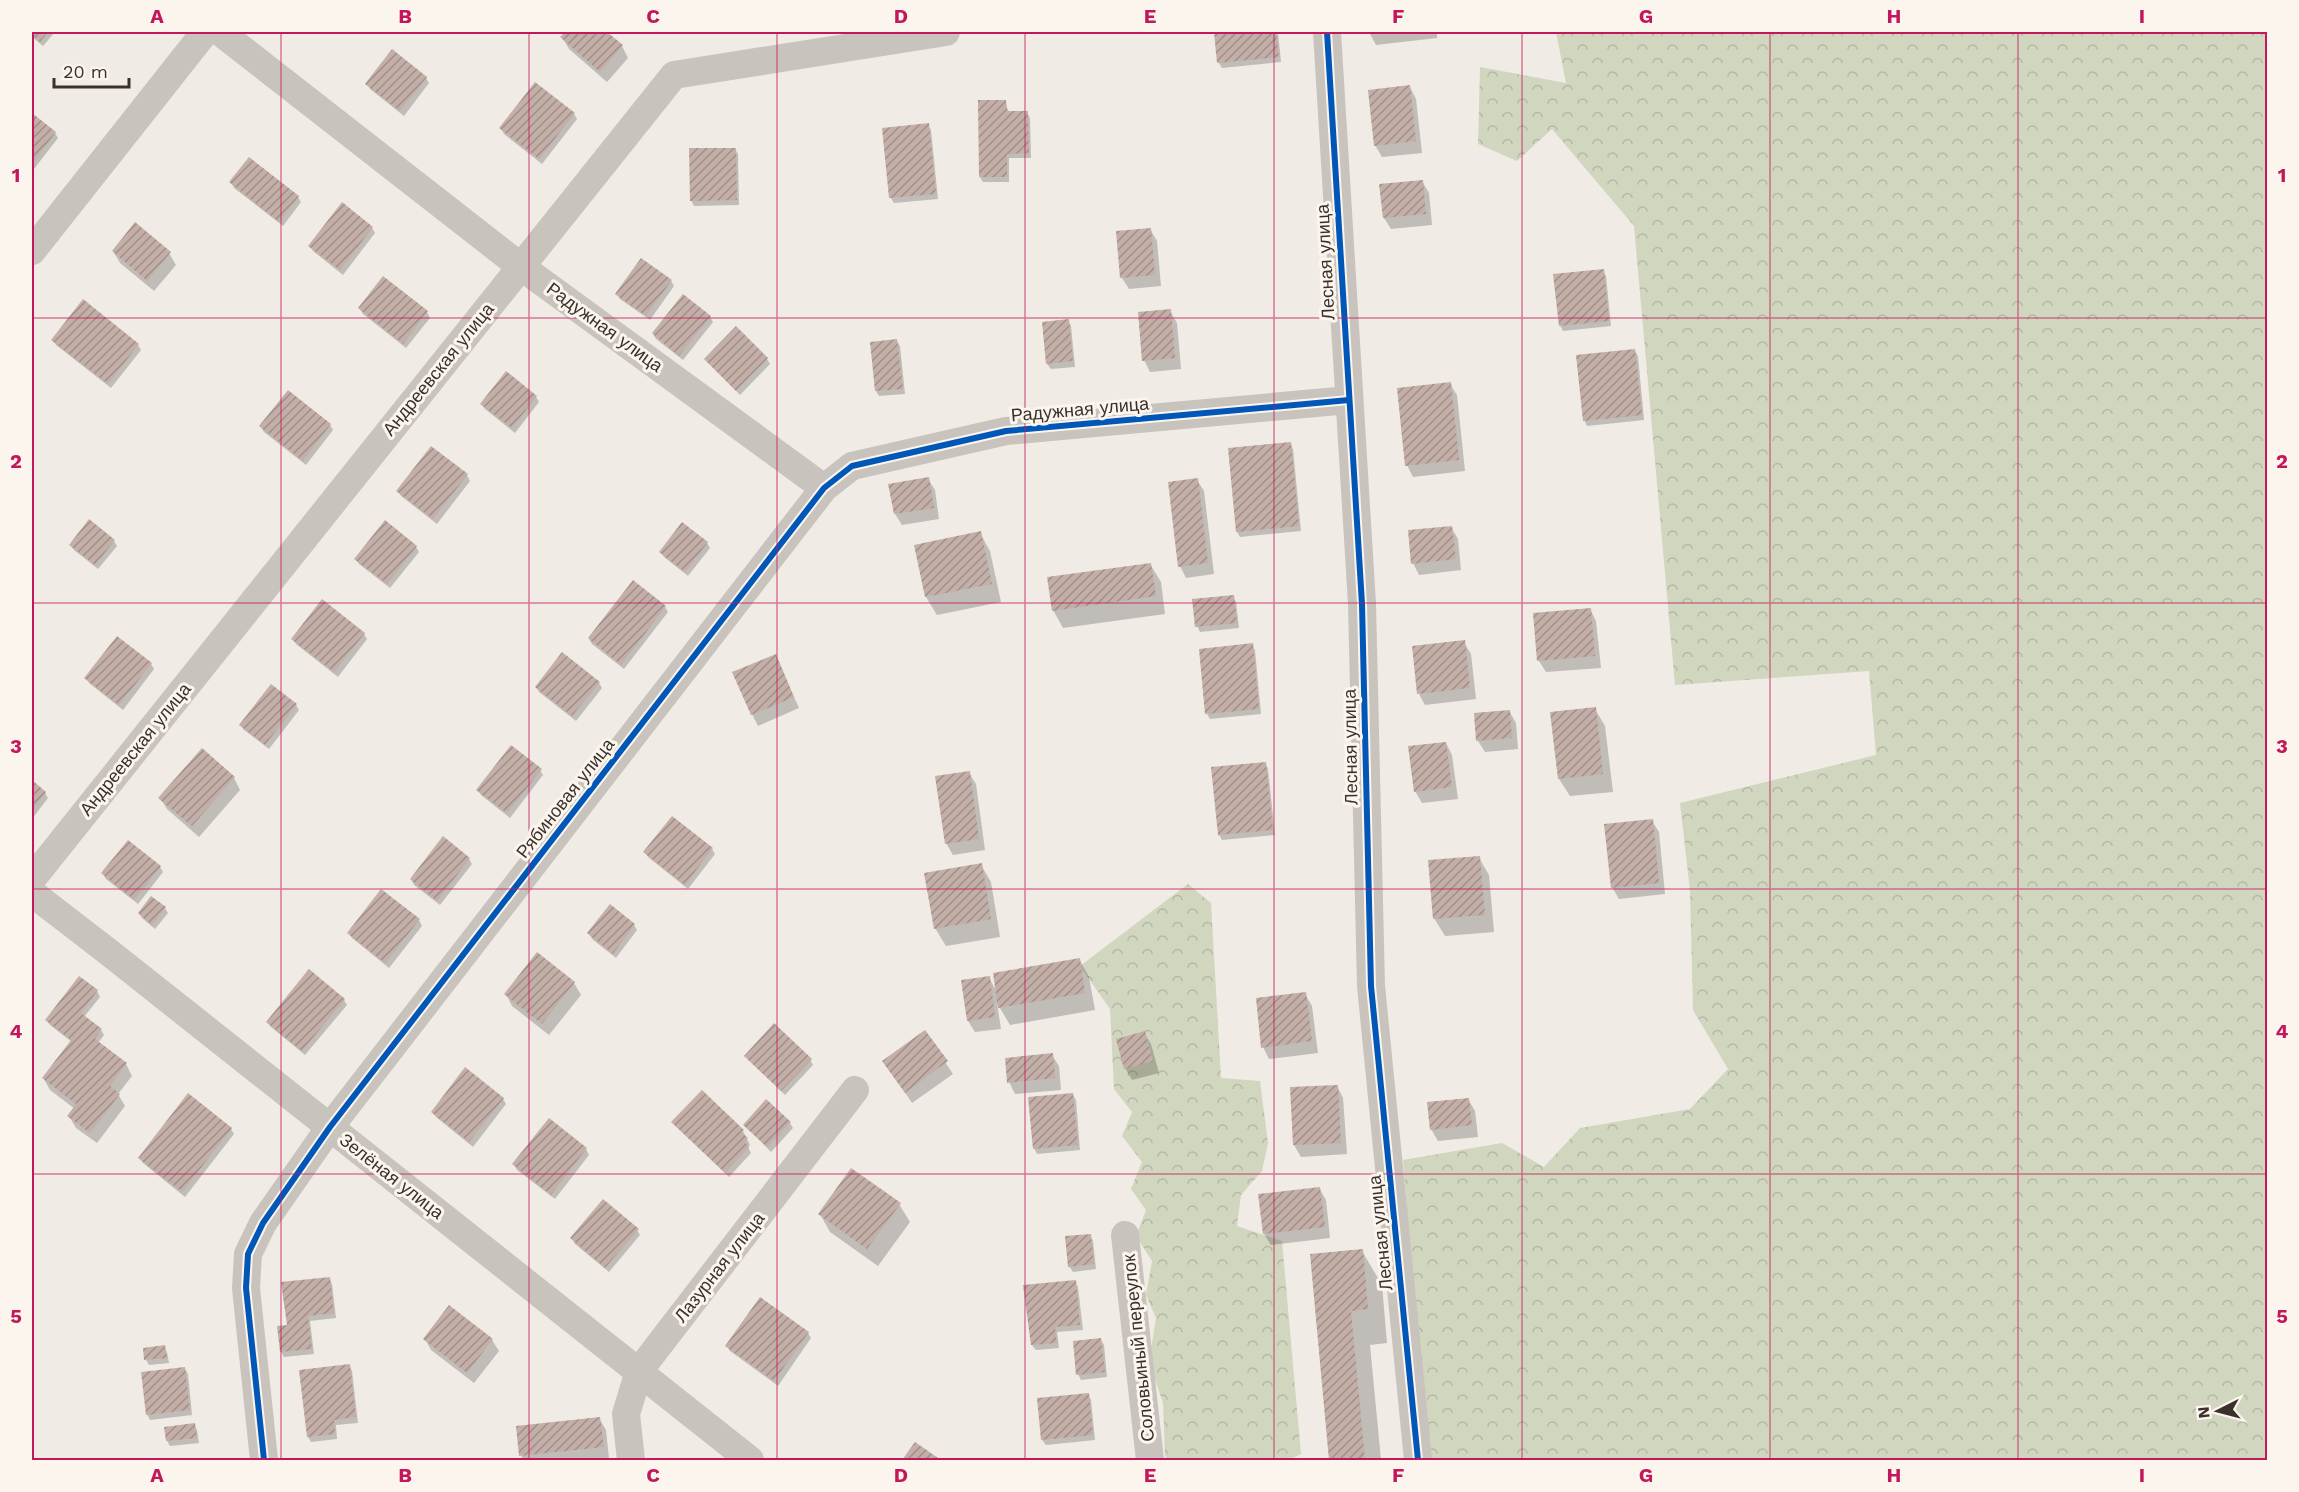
<svg xmlns="http://www.w3.org/2000/svg" width="2299" height="1492" viewBox="0 0 2299 1492" font-family="'Work Sans',sans-serif">
<style>
.forest{fill:url(#forest-crowns)}
.shadow{fill:#0003}
.building{fill:url(#building-hatch)}
.lines{fill:none;stroke-linecap:round;stroke-linejoin:round}
.minor{stroke:#c9c3be;stroke-width:28}
.cycleway-casing{stroke:#fbf5ee;stroke-width:10}
.cycleway{stroke:#0057b8;stroke-width:6}
.grid{fill:none;stroke:#c2185b;stroke-width:1.5;stroke-opacity:0.55}
.labels{text-anchor:middle;dominant-baseline:central;stroke-width:6;stroke-linejoin:round;paint-order:stroke}
.street-label{font-size:18px;fill:#3b302b;stroke:#fbf5ee}
.neatline{fill:none;stroke:#c2185b;stroke-width:2}
.grid-label{font-size:20px;text-anchor:middle;font-weight:bold;fill:#c2185b}
</style>
<defs>
<pattern id="forest-crowns" width="20" height="18" patternUnits="userSpaceOnUse" patternTransform="scale(1.5)"><rect width="20" height="18" fill="#d1d6bf"/><path d="M2 6a3 3 0 1 1 6 0M12 15a3 3 0 1 1 6 0" fill="none" stroke="#b4b8a4"/></pattern>
<pattern id="building-hatch" width="6" height="6" patternUnits="userSpaceOnUse" patternTransform="scale(1.5)"><rect width="6" height="6" fill="#c3afa7"/><path d="M-1 1l2-2M0 6l6-6M5 7l2-2" fill="none" stroke="#a08f88"/></pattern>
</defs>
<rect width="100%" height="100%" fill="#f0ebe5"/>
<g class="forest">
<polygon points="1556,32 2267,32 2267,1460 1426,1460 1403,1160 1502,1143 1544,1167 1580,1128 1690,1109 1728,1069 1693,1010 1690,891 1680,803 1876,755 1869,671 1675,685 1634,226 1552,129 1517,161 1478,144 1480,67 1566,83"/>
<polygon points="1188,884 1211,903 1221,1078 1260,1081 1268,1143 1262,1171 1241,1195 1237,1226 1282,1241 1301,1454 1289,1460 1167,1460 1165,1455 1163,1403 1149,1362 1156,1318 1146,1295 1152,1261 1136,1236 1146,1210 1131,1189 1142,1162 1122,1136 1132,1112 1114,1089 1110,1009 1080,966"/>
</g>
<g class="shadow">
<polygon points="32,32 55,32 43,46 32,37"/>
<polygon points="567,32 605,32 622,46 628,58 607,82 569,49 562,37"/>
<polygon points="1216,32 1278,32 1281,62 1222,68 1219,63"/>
<polygon points="1369,32 1437,32 1437,38 1376,45"/>
<polygon points="426,78 429,83 404,116 370,89 367,84"/>
<polygon points="1410,87 1416,99 1422,153 1382,157 1375,145"/>
<polygon points="1005,101 1009,113 1027,113 1030,118 1031,158 1009,158 1009,182 983,182 980,177"/>
<polygon points="574,114 577,119 542,164 504,134 501,128"/>
<polygon points="32,115 55,133 58,138 34,169 32,167"/>
<polygon points="928,125 931,130 938,199 894,203 891,198 884,129"/>
<polygon points="735,149 738,154 739,205 694,206 691,200"/>
<polygon points="1422,181 1429,193 1432,225 1391,229 1384,218"/>
<polygon points="231,182 298,197 301,202 283,226 234,188"/>
<polygon points="372,228 375,233 343,275 313,251 310,246"/>
<polygon points="1150,229 1157,241 1161,286 1129,289 1122,278"/>
<polygon points="113,251 169,253 176,265 154,291 120,263"/>
<polygon points="1603,271 1606,276 1611,326 1563,331 1560,325"/>
<polygon points="383,278 427,312 430,318 406,348 363,314 359,308"/>
<polygon points="671,281 674,286 650,320 620,299 617,294"/>
<polygon points="1170,311 1177,323 1181,369 1150,372 1144,360"/>
<polygon points="710,317 713,322 683,360 656,339 653,334"/>
<polygon points="1068,321 1071,326 1075,367 1051,369 1047,364"/>
<polygon points="53,340 138,345 141,350 111,388 56,345"/>
<polygon points="897,341 900,346 905,394 879,396 876,391 871,344"/>
<polygon points="1635,351 1638,356 1644,420 1587,426 1584,420"/>
<polygon points="706,359 767,359 770,364 740,395"/>
<polygon points="1450,384 1457,395 1465,471 1413,477 1407,465"/>
<polygon points="288,392 330,425 333,430 306,465 264,432 261,427"/>
<polygon points="536,397 539,402 515,433 485,409 482,404"/>
<polygon points="1290,443 1293,449 1301,531 1240,537 1237,532"/>
<polygon points="432,448 467,475 470,481 437,524 401,496 398,491"/>
<polygon points="928,479 935,490 939,519 902,525 895,514"/>
<polygon points="1197,480 1204,491 1214,574 1186,578 1180,566"/>
<polygon points="1451,527 1458,539 1461,570 1419,575 1413,563"/>
<polygon points="980,533 990,551 1001,602 937,615 926,597 916,546"/>
<polygon points="114,541 117,546 98,569 74,550 71,545"/>
<polygon points="707,543 710,548 688,576 664,557 661,552"/>
<polygon points="416,547 419,552 390,588 359,564 356,559"/>
<polygon points="1150,564 1161,582 1165,614 1063,628 1053,610"/>
<polygon points="1233,597 1236,602 1239,628 1200,632 1197,626"/>
<polygon points="665,607 668,612 624,669 592,644 589,639"/>
<polygon points="1590,609 1596,621 1601,668 1546,672 1539,661 1535,614"/>
<polygon points="364,634 367,639 338,677 296,644 293,639"/>
<polygon points="1464,642 1471,654 1476,699 1425,705 1419,694"/>
<polygon points="1252,645 1255,650 1261,714 1210,719 1207,714"/>
<polygon points="775,655 799,708 758,726 752,714"/>
<polygon points="151,664 154,669 123,710 89,683 86,678"/>
<polygon points="599,683 602,688 576,721 539,692 536,687"/>
<polygon points="296,705 299,710 269,749 244,730 241,725"/>
<polygon points="1595,709 1605,726 1613,792 1570,796 1559,779"/>
<polygon points="1509,711 1516,723 1518,749 1485,752 1478,741"/>
<polygon points="1446,743 1452,755 1458,799 1422,803 1415,791"/>
<polygon points="1265,763 1268,769 1275,835 1222,840 1219,835"/>
<polygon points="540,770 543,775 510,818 481,795 478,790"/>
<polygon points="969,773 976,784 985,850 953,855 946,843"/>
<polygon points="234,778 240,790 199,837 167,809 160,798"/>
<polygon points="32,782 45,793 48,798 32,819"/>
<polygon points="672,818 712,849 715,854 688,889 648,857 645,852"/>
<polygon points="1652,821 1659,832 1665,894 1619,899 1612,887"/>
<polygon points="1479,858 1489,875 1494,932 1445,936 1434,918"/>
<polygon points="469,859 472,864 440,905 414,885 411,879"/>
<polygon points="981,865 991,882 1000,937 946,946 935,928"/>
<polygon points="160,867 163,872 138,904 106,879 103,874"/>
<polygon points="610,906 634,925 637,930 616,958 592,939 589,933"/>
<polygon points="165,908 168,913 155,929 142,918 139,913"/>
<polygon points="419,920 422,926 389,968 352,938 349,933"/>
<polygon points="1079,959 1089,977 1095,1010 1010,1025 997,1003 1001,1029 975,1032 968,1021 989,978 997,992"/>
<polygon points="574,983 581,995 549,1035 512,1006 506,994"/>
<polygon points="97,991 100,997 84,1017 101,1030 104,1035 98,1043 126,1064 132,1076 118,1094 125,1106 97,1143 76,1128 69,1116 75,1109 50,1090 44,1079 72,1042 50,1025 47,1020"/>
<polygon points="1305,994 1312,1006 1318,1053 1269,1059 1263,1047"/>
<polygon points="344,1000 347,1005 305,1055 271,1027 268,1022"/>
<polygon points="925,1032 953,1074 912,1103 884,1061"/>
<polygon points="1144,1033 1151,1044 1159,1073 1132,1080 1125,1068"/>
<polygon points="1052,1055 1059,1066 1061,1090 1015,1094 1009,1082"/>
<polygon points="745,1056 810,1060 813,1065 785,1095"/>
<polygon points="1337,1086 1343,1098 1347,1154 1301,1157 1294,1145"/>
<polygon points="1073,1095 1076,1100 1080,1150 1037,1154 1034,1148"/>
<polygon points="503,1099 506,1104 473,1147 436,1117 433,1112"/>
<polygon points="1468,1099 1475,1111 1478,1137 1438,1141 1431,1129"/>
<polygon points="673,1122 743,1131 750,1145 748,1147 751,1153 729,1177"/>
<polygon points="790,1123 793,1128 771,1152 745,1125"/>
<polygon points="231,1129 234,1134 185,1197 143,1163 140,1158"/>
<polygon points="586,1149 589,1155 555,1199 517,1170 514,1164"/>
<polygon points="1319,1188 1326,1200 1330,1238 1271,1245 1264,1234"/>
<polygon points="899,1204 910,1222 878,1266 830,1232 820,1214"/>
<polygon points="637,1230 640,1235 609,1272 575,1244 572,1238"/>
<polygon points="1090,1236 1093,1241 1096,1269 1073,1272 1069,1266"/>
<polygon points="1362,1251 1382,1285 1387,1343 1370,1345 1381,1460 1331,1460 1312,1255"/>
<polygon points="329,1278 332,1284 336,1318 310,1321 314,1354 284,1357 281,1352 289,1326"/>
<polygon points="1075,1282 1078,1287 1083,1330 1057,1332 1059,1348 1036,1350 1032,1345"/>
<polygon points="760,1299 808,1333 811,1338 778,1386 730,1351 727,1346"/>
<polygon points="425,1339 492,1340 499,1351 474,1383 431,1350"/>
<polygon points="1101,1340 1104,1345 1107,1377 1081,1380 1078,1374"/>
<polygon points="164,1347 167,1352 169,1363 149,1365 146,1360 145,1349"/>
<polygon points="349,1366 352,1371 358,1423 336,1425 337,1439 311,1442 308,1437 301,1371"/>
<polygon points="185,1369 188,1374 192,1415 150,1420 147,1414"/>
<polygon points="1088,1394 1091,1400 1095,1440 1046,1445 1042,1440 1038,1399"/>
<polygon points="599,1418 606,1430 609,1458 589,1460 524,1460 521,1456"/>
<polygon points="194,1425 197,1430 199,1443 170,1446 167,1441"/>
</g>
<g class="building">
<polygon points="32,32 48,32 40,42 32,35"/>
<polygon points="565,32 607,32 623,45 600,72 560,37"/>
<polygon points="1214,32 1276,32 1279,57 1217,63"/>
<polygon points="392,49 427,77 400,111 365,84"/>
<polygon points="535,82 575,113 539,159 499,128"/>
<polygon points="1410,85 1416,141 1374,146 1368,90"/>
<polygon points="978,100 1006,100 1007,111 1028,111 1029,153 1007,154 1007,177 979,177"/>
<polygon points="32,113 56,132 32,164"/>
<polygon points="929,123 936,194 889,198 882,128"/>
<polygon points="689,148 736,148 737,200 690,201"/>
<polygon points="249,157 299,196 279,222 229,182"/>
<polygon points="1423,180 1426,214 1383,218 1379,184"/>
<polygon points="342,202 373,227 340,270 308,246"/>
<polygon points="135,222 171,252 147,281 112,251"/>
<polygon points="1151,228 1155,275 1120,278 1116,231"/>
<polygon points="641,258 672,280 646,316 615,294"/>
<polygon points="1604,269 1609,321 1559,326 1553,274"/>
<polygon points="383,276 428,311 403,344 358,308"/>
<polygon points="683,294 711,316 679,356 652,333"/>
<polygon points="83,299 139,344 108,384 51,340"/>
<polygon points="1171,309 1175,358 1142,361 1138,312"/>
<polygon points="1069,319 1073,361 1046,364 1042,322"/>
<polygon points="736,326 768,358 736,391 704,359"/>
<polygon points="897,339 903,389 875,391 870,342"/>
<polygon points="1635,349 1642,415 1583,421 1576,355"/>
<polygon points="506,371 537,396 512,428 480,404"/>
<polygon points="1451,382 1459,460 1405,466 1397,388"/>
<polygon points="288,390 331,424 303,461 259,426"/>
<polygon points="1291,442 1299,526 1236,532 1228,448"/>
<polygon points="431,446 468,474 433,519 396,491"/>
<polygon points="929,477 934,508 894,514 888,484"/>
<polygon points="1198,478 1208,563 1178,567 1168,482"/>
<polygon points="89,519 115,540 95,565 69,545"/>
<polygon points="385,520 417,546 387,584 354,559"/>
<polygon points="682,522 708,542 685,572 659,552"/>
<polygon points="1452,526 1456,559 1411,564 1408,530"/>
<polygon points="981,531 992,584 925,597 914,545"/>
<polygon points="1151,563 1156,596 1052,611 1047,577"/>
<polygon points="633,580 666,606 621,665 588,638"/>
<polygon points="1234,595 1237,623 1195,627 1192,599"/>
<polygon points="322,599 365,633 334,672 291,639"/>
<polygon points="1591,608 1595,656 1537,661 1533,613"/>
<polygon points="117,636 152,663 119,705 84,678"/>
<polygon points="1465,640 1470,688 1417,694 1412,646"/>
<polygon points="1253,643 1259,709 1205,714 1199,649"/>
<polygon points="562,652 600,682 572,716 535,687"/>
<polygon points="776,654 794,697 751,715 732,672"/>
<polygon points="271,684 297,704 265,745 239,725"/>
<polygon points="1596,707 1603,774 1558,779 1550,712"/>
<polygon points="1510,710 1512,738 1476,741 1474,713"/>
<polygon points="1446,742 1452,787 1414,792 1408,746"/>
<polygon points="511,745 542,769 507,813 476,790"/>
<polygon points="202,748 235,777 192,826 158,798"/>
<polygon points="1266,762 1273,830 1218,835 1211,767"/>
<polygon points="970,771 979,839 945,844 935,776"/>
<polygon points="32,780 46,792 32,810"/>
<polygon points="672,816 713,848 685,885 643,852"/>
<polygon points="1653,819 1659,883 1611,888 1604,824"/>
<polygon points="443,836 470,858 437,901 410,879"/>
<polygon points="128,840 161,866 134,900 101,873"/>
<polygon points="1480,856 1485,915 1433,919 1428,860"/>
<polygon points="982,863 991,919 934,929 924,873"/>
<polygon points="381,889 420,919 385,963 347,933"/>
<polygon points="151,896 166,907 152,925 138,913"/>
<polygon points="610,904 635,924 613,954 587,933"/>
<polygon points="537,952 575,982 542,1024 504,994"/>
<polygon points="1080,958 1085,993 998,1008 993,973"/>
<polygon points="309,969 345,999 302,1051 266,1022"/>
<polygon points="79,976 98,990 81,1013 102,1029 95,1039 127,1063 110,1086 120,1094 90,1133 67,1116 76,1104 42,1078 71,1040 45,1020"/>
<polygon points="990,976 995,1017 967,1021 961,980"/>
<polygon points="1306,992 1312,1041 1261,1048 1256,998"/>
<polygon points="774,1023 812,1059 781,1091 744,1056"/>
<polygon points="925,1030 948,1061 905,1093 882,1061"/>
<polygon points="1145,1031 1153,1061 1124,1069 1116,1039"/>
<polygon points="1053,1053 1055,1078 1007,1083 1005,1058"/>
<polygon points="465,1067 504,1098 469,1142 431,1112"/>
<polygon points="1338,1085 1341,1143 1293,1145 1290,1087"/>
<polygon points="702,1090 744,1130 741,1132 748,1138 745,1142 749,1147 725,1173 671,1122"/>
<polygon points="188,1093 232,1128 182,1192 138,1158"/>
<polygon points="1073,1093 1078,1145 1033,1149 1028,1097"/>
<polygon points="1469,1098 1472,1125 1430,1130 1427,1102"/>
<polygon points="766,1099 791,1122 767,1147 743,1125"/>
<polygon points="549,1118 587,1148 551,1195 512,1164"/>
<polygon points="851,1168 901,1203 867,1249 818,1214"/>
<polygon points="1320,1187 1325,1227 1263,1234 1258,1194"/>
<polygon points="603,1199 639,1229 605,1268 570,1238"/>
<polygon points="1091,1234 1094,1264 1068,1267 1065,1236"/>
<polygon points="1363,1249 1368,1309 1351,1311 1365,1460 1329,1460 1310,1254"/>
<polygon points="330,1277 334,1313 308,1316 312,1349 280,1352 277,1326 287,1325 281,1282"/>
<polygon points="1076,1280 1080,1325 1055,1327 1057,1343 1031,1345 1023,1285"/>
<polygon points="760,1297 809,1332 774,1381 725,1346"/>
<polygon points="449,1305 493,1339 467,1373 423,1339"/>
<polygon points="1101,1338 1105,1372 1076,1375 1073,1341"/>
<polygon points="165,1345 167,1358 144,1360 143,1348"/>
<polygon points="350,1364 356,1417 334,1420 335,1434 307,1437 299,1370"/>
<polygon points="185,1367 190,1410 146,1415 141,1372"/>
<polygon points="1089,1393 1093,1435 1041,1440 1037,1398"/>
<polygon points="600,1417 604,1447 519,1456 516,1426"/>
<polygon points="195,1423 197,1438 166,1441 164,1427"/>
<polygon points="915,1442 941,1460 902,1460"/>
</g>
<g class="lines">
<g class="minor">
<polyline points="220,32 520,266 824,488"/>
<polyline points="1327,32 1362,604 1371,986 1418,1460"/>
<polyline points="32,251 205,32"/>
<polyline points="32,879 674,75 946,32"/>
<polyline points="32,893 111,954 750,1460"/>
<polyline points="1125,1235 1150,1460"/>
<polyline points="264,1460 246,1288 248,1254 263,1223 330,1127 824,488 852,466 1006,431 1349,400"/>
<polyline points="631,1460 626,1414 639,1371 855,1090"/>
</g>
<defs>
<g id="cycleway">
<polyline points="1327,32 1362,604 1371,986 1418,1460"/>
<polyline points="264,1460 246,1288 248,1254 263,1223 330,1127 824,488 852,466 1006,431 1349,400"/>
</g>
</defs>
<use href="#cycleway" class="cycleway-casing"/>
<use href="#cycleway" class="cycleway"/>
</g>
<path class="grid" d="M281 32V1460M529 32V1460M777 32V1460M1025 32V1460M1274 32V1460M1522 32V1460M1770 32V1460M2018 32V1460M32 318H2268M32 603H2268M32 889H2268M32 1174H2268"/>
<g class="labels">
<g class="street-label">
<text transform="translate(1325 262) rotate(-93)">Лесная улица</text>
<text transform="translate(605 327) rotate(36)">Радужная улица</text>
<text transform="translate(438 369) rotate(-51)">Андреевская улица</text>
<text transform="translate(1080 409) rotate(-5)">Радужная улица</text>
<text transform="translate(1350 747) rotate(-91)">Лесная улица</text>
<text transform="translate(135 749) rotate(-51)">Андреевская улица</text>
<text transform="translate(565 798) rotate(-52)">Рябиновая улица</text>
<text transform="translate(392 1176) rotate(38)">Зелёная улица</text>
<text transform="translate(1380 1233) rotate(-96)">Лесная улица</text>
<text transform="translate(719 1267) rotate(-52)">Лазурная улица</text>
<text transform="translate(1138 1348) rotate(-96)">Соловьиный переулок</text>
</g>
</g>
<rect width="2299" height="1492" fill="none" stroke="#fbf5ee" stroke-width="66"/>
<g transform="translate(2218 1411) rotate(264)" stroke="#fbf5ee" stroke-width="4.5" paint-order="stroke">
<path d="M0-4.5L10 22L0 15L-10 22Z" fill="#3b302b"/>
<text y="-9" font-size="16" font-weight="bold" text-anchor="middle" fill="#3b302b">N</text>
</g>
<path d="M54 78v9h75v-9" fill="none" stroke="#3b302b" stroke-width="3"/>
<text x="63" y="78" font-size="18" fill="#3b302b" stroke="#fbf5ee" stroke-width="4.5" paint-order="stroke">20 m</text>
<rect x="33" y="33" width="2233" height="1426" class="neatline"/>
<g class="grid-label">
<text x="157" y="23">A</text>
<text x="405" y="23">B</text>
<text x="653" y="23">C</text>
<text x="901" y="23">D</text>
<text x="1150" y="23">E</text>
<text x="1398" y="23">F</text>
<text x="1646" y="23">G</text>
<text x="1894" y="23">H</text>
<text x="2142" y="23">I</text>
<text x="16" y="182">1</text>
<text x="2282" y="182">1</text>
<text x="16" y="468">2</text>
<text x="2282" y="468">2</text>
<text x="16" y="753">3</text>
<text x="2282" y="753">3</text>
<text x="16" y="1038">4</text>
<text x="2282" y="1038">4</text>
<text x="16" y="1323">5</text>
<text x="2282" y="1323">5</text>
<text x="157" y="1482">A</text>
<text x="405" y="1482">B</text>
<text x="653" y="1482">C</text>
<text x="901" y="1482">D</text>
<text x="1150" y="1482">E</text>
<text x="1398" y="1482">F</text>
<text x="1646" y="1482">G</text>
<text x="1894" y="1482">H</text>
<text x="2142" y="1482">I</text>
</g>
</svg>
